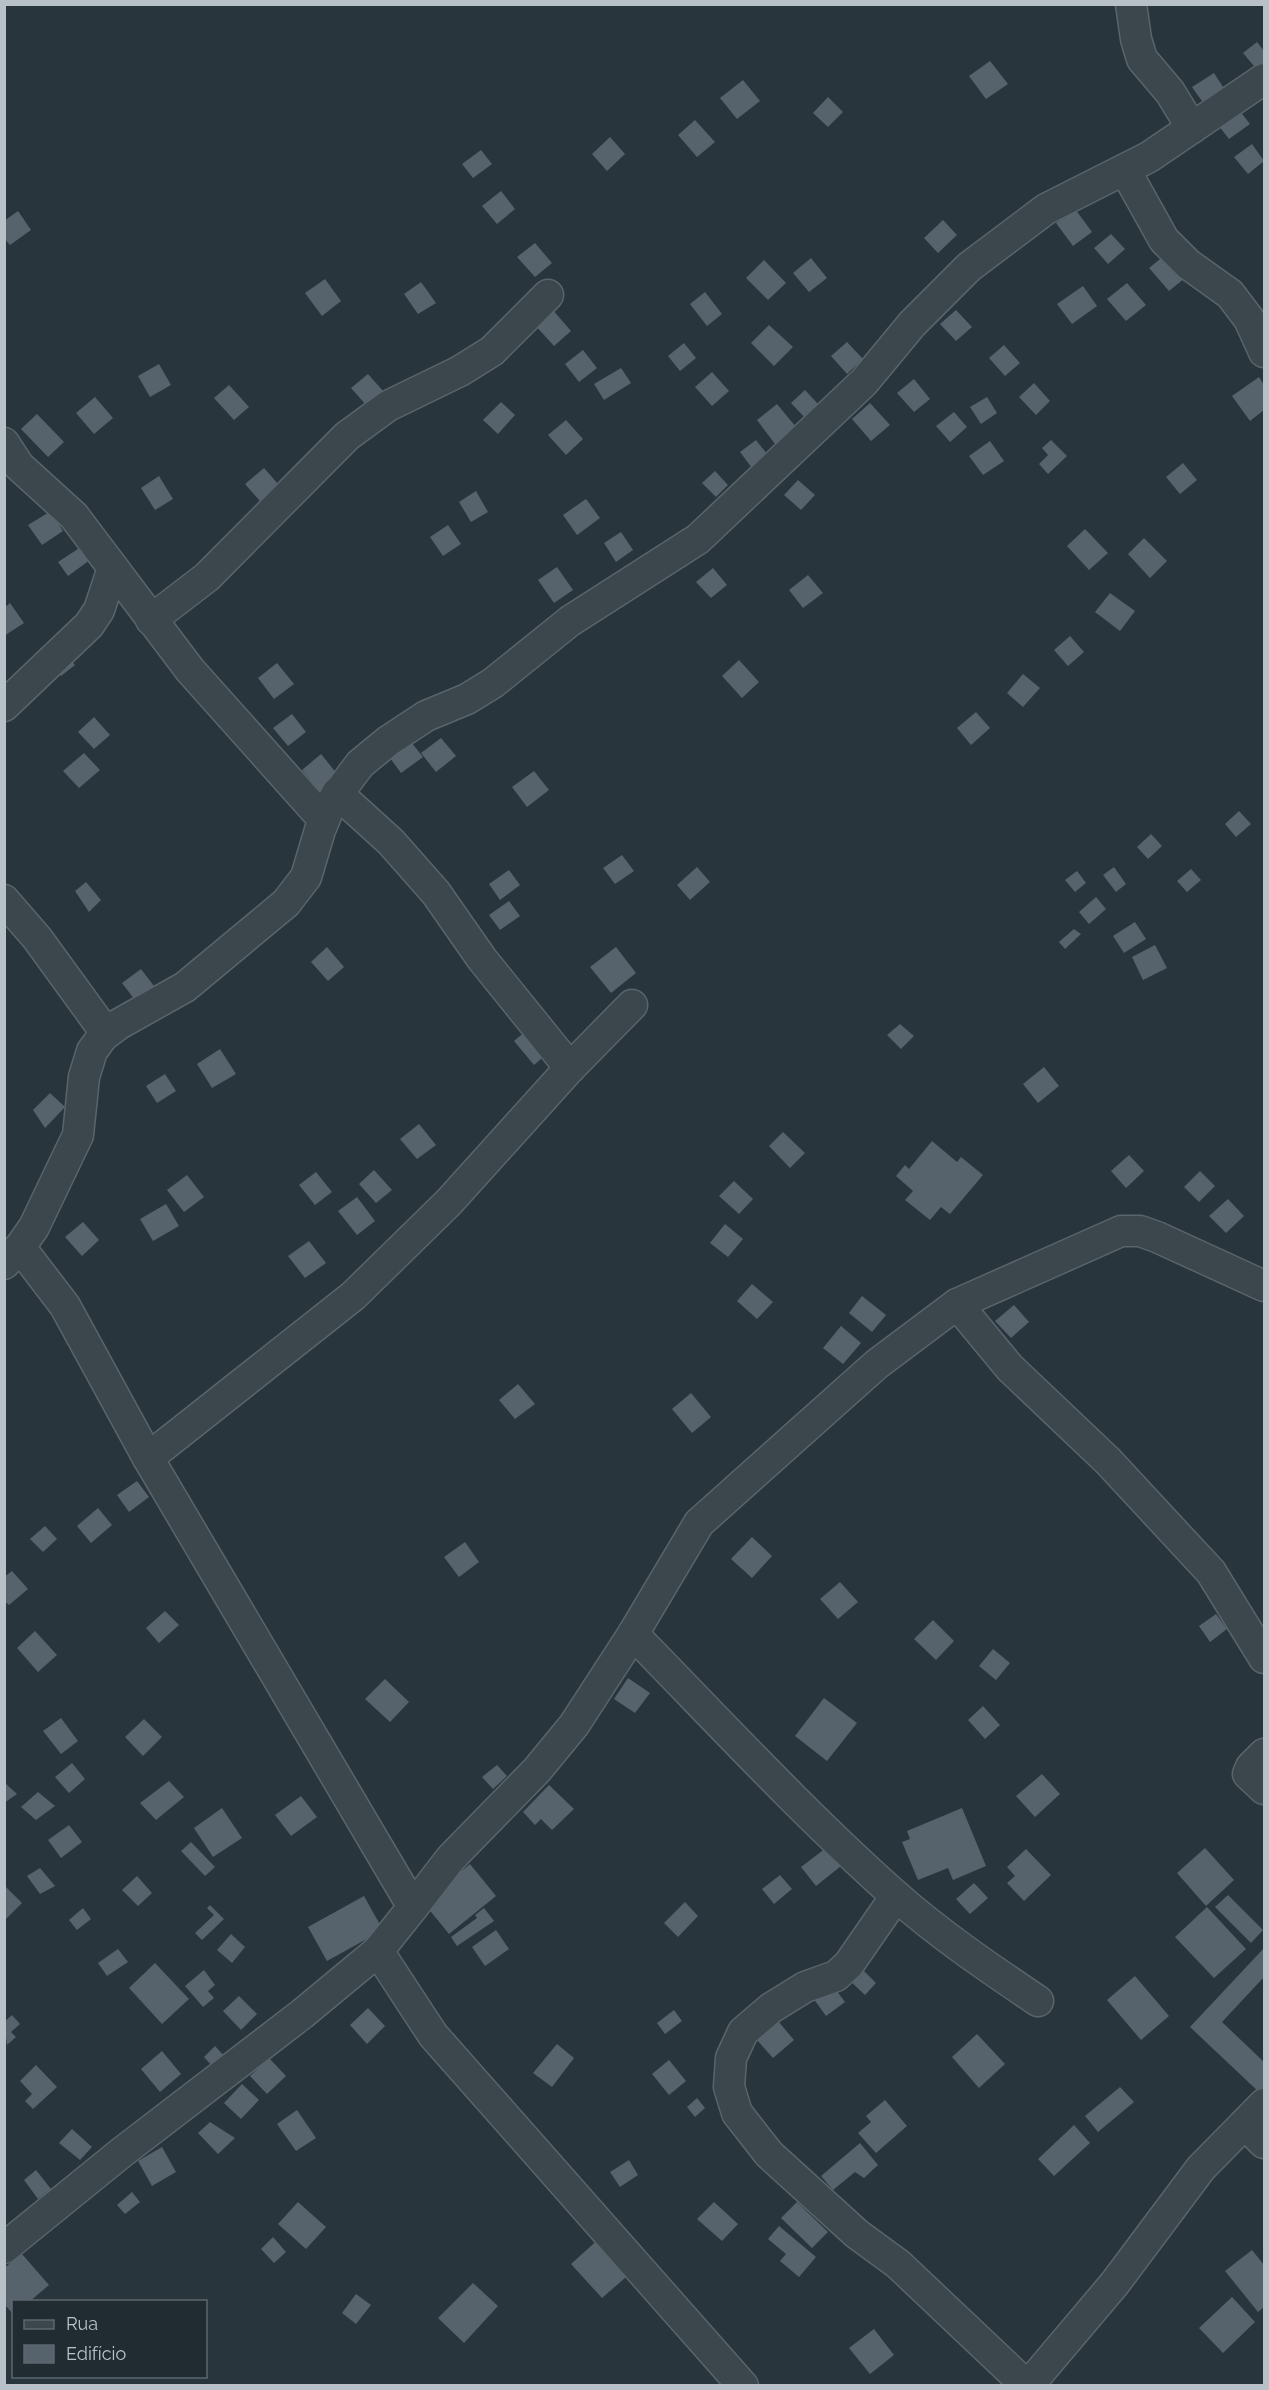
<svg xmlns="http://www.w3.org/2000/svg" width="1269" height="2390" viewBox="0 0 1269 2390" font-family="Raleway,sans-serif">
<style>
.building{fill:#56636d}
.lines{fill:none;stroke-linecap:round;stroke-linejoin:round}
.minor-casing{stroke:#59646b;stroke-width:33}
.minor{stroke:#3c464d;stroke-width:30}
</style>
<rect width="100%" height="100%" fill="#28353d"/>
<g class="building">
<polygon points="1257,42 1264,51 1264,67 1259,72 1243,53"/>
<polygon points="990,61 1008,84 986,99 969,76"/>
<polygon points="1214,73 1225,90 1204,104 1192,87"/>
<polygon points="743,80 760,101 737,119 720,98"/>
<polygon points="828,97 843,112 828,127 813,113"/>
<polygon points="1236,106 1250,124 1229,139 1215,121"/>
<polygon points="695,120 715,142 697,157 678,135"/>
<polygon points="610,137 625,154 607,171 592,154"/>
<polygon points="1252,144 1264,161 1248,174 1234,157"/>
<polygon points="481,150 492,164 473,178 462,164"/>
<polygon points="501,191 515,209 497,224 482,206"/>
<polygon points="1075,209 1092,232 1073,246 1056,223"/>
<polygon points="18,211 31,230 10,245 4,238 4,221"/>
<polygon points="943,220 957,235 938,253 924,238"/>
<polygon points="1111,234 1125,249 1108,264 1094,248"/>
<polygon points="535,243 552,263 535,277 517,257"/>
<polygon points="1165,255 1185,278 1169,291 1149,268"/>
<polygon points="811,258 827,278 809,292 793,273"/>
<polygon points="764,260 786,283 768,300 746,278"/>
<polygon points="325,279 341,301 322,316 305,293"/>
<polygon points="421,282 436,303 418,314 404,294"/>
<polygon points="1127,283 1146,305 1126,321 1107,299"/>
<polygon points="1083,286 1097,306 1072,324 1057,304"/>
<polygon points="705,292 722,314 707,326 690,304"/>
<polygon points="552,309 571,331 554,346 534,324"/>
<polygon points="956,310 972,327 956,341 940,324"/>
<polygon points="769,325 793,347 774,366 751,343"/>
<polygon points="847,342 863,359 847,374 831,356"/>
<polygon points="684,343 696,358 680,371 668,356"/>
<polygon points="1004,345 1020,363 1005,376 989,358"/>
<polygon points="583,350 597,368 579,382 565,364"/>
<polygon points="159,364 171,385 150,397 138,376"/>
<polygon points="621,368 631,383 604,400 594,384"/>
<polygon points="712,372 729,391 712,406 695,387"/>
<polygon points="368,374 384,392 367,406 351,388"/>
<polygon points="1259,377 1264,385 1264,410 1250,421 1232,396"/>
<polygon points="914,379 930,399 914,412 897,393"/>
<polygon points="1034,383 1050,401 1036,415 1019,397"/>
<polygon points="229,385 249,407 234,420 214,398"/>
<polygon points="805,390 820,406 806,419 791,403"/>
<polygon points="95,397 113,418 94,434 76,413"/>
<polygon points="987,397 997,413 981,424 970,407"/>
<polygon points="501,402 515,415 498,434 483,420"/>
<polygon points="870,403 890,425 871,441 852,419"/>
<polygon points="777,404 796,427 775,444 757,420"/>
<polygon points="954,412 967,427 950,442 936,426"/>
<polygon points="37,414 64,442 48,457 21,429"/>
<polygon points="566,420 583,439 566,455 548,435"/>
<polygon points="756,440 771,459 755,472 740,452"/>
<polygon points="1051,440 1067,456 1048,474 1039,464 1048,455 1042,448"/>
<polygon points="990,441 1004,461 983,475 969,456"/>
<polygon points="1183,463 1197,480 1180,494 1166,477"/>
<polygon points="264,468 279,485 260,501 245,484"/>
<polygon points="715,471 728,485 716,497 702,483"/>
<polygon points="159,476 173,499 155,510 141,488"/>
<polygon points="798,480 815,495 801,510 784,495"/>
<polygon points="476,491 488,512 471,522 459,502"/>
<polygon points="586,499 600,518 577,535 563,515"/>
<polygon points="51,511 63,531 42,545 28,525"/>
<polygon points="448,525 461,544 443,556 430,537"/>
<polygon points="1085,529 1108,553 1089,570 1067,546"/>
<polygon points="621,532 633,550 616,562 604,543"/>
<polygon points="1144,538 1167,561 1150,578 1128,554"/>
<polygon points="81,547 90,560 68,576 58,562"/>
<polygon points="557,567 573,590 554,603 538,580"/>
<polygon points="713,568 727,585 711,598 696,582"/>
<polygon points="808,575 823,593 803,608 789,590"/>
<polygon points="1110,593 1135,611 1120,631 1095,612"/>
<polygon points="10,603 24,623 4,636 4,608"/>
<polygon points="1070,636 1084,652 1068,666 1054,650"/>
<polygon points="66,654 75,665 61,676 53,665"/>
<polygon points="739,660 759,682 742,698 722,676"/>
<polygon points="277,663 294,684 274,699 258,678"/>
<polygon points="1023,674 1040,688 1023,707 1007,693"/>
<polygon points="976,712 990,728 971,745 957,728"/>
<polygon points="292,714 306,732 288,746 273,728"/>
<polygon points="94,717 110,735 94,749 78,732"/>
<polygon points="441,738 456,756 436,772 421,753"/>
<polygon points="411,742 423,757 401,773 390,758"/>
<polygon points="84,753 100,770 79,788 63,771"/>
<polygon points="321,754 338,775 319,791 302,770"/>
<polygon points="534,771 549,790 527,807 512,787"/>
<polygon points="1239,811 1251,824 1236,837 1225,824"/>
<polygon points="1151,834 1162,846 1148,859 1137,847"/>
<polygon points="622,855 634,871 615,884 603,868"/>
<polygon points="697,867 710,882 690,900 677,885"/>
<polygon points="1114,867 1126,884 1116,892 1103,875"/>
<polygon points="1191,869 1201,880 1187,892 1177,881"/>
<polygon points="509,870 520,885 500,900 489,884"/>
<polygon points="1077,871 1086,883 1075,892 1065,880"/>
<polygon points="86,882 101,900 89,912 75,891"/>
<polygon points="1096,897 1106,909 1089,924 1079,912"/>
<polygon points="509,901 520,916 500,930 489,915"/>
<polygon points="1135,922 1146,939 1124,953 1113,936"/>
<polygon points="1074,929 1081,934 1065,949 1059,942"/>
<polygon points="1155,945 1167,968 1143,980 1132,957"/>
<polygon points="327,947 344,967 328,981 311,962"/>
<polygon points="616,947 636,973 611,993 590,967"/>
<polygon points="141,969 157,990 138,1004 122,983"/>
<polygon points="900,1024 914,1036 901,1049 887,1035"/>
<polygon points="533,1025 554,1048 534,1065 514,1041"/>
<polygon points="220,1049 236,1074 212,1088 197,1064"/>
<polygon points="1044,1067 1059,1086 1038,1103 1023,1084"/>
<polygon points="165,1074 176,1091 157,1103 146,1086"/>
<polygon points="50,1093 65,1107 45,1128 33,1110"/>
<polygon points="419,1124 436,1145 417,1159 400,1139"/>
<polygon points="783,1132 805,1153 790,1168 769,1146"/>
<polygon points="932,1141 957,1162 961,1157 983,1175 950,1214 941,1207 930,1220 905,1200 913,1191 896,1176 905,1165 909,1169"/>
<polygon points="1129,1155 1144,1171 1126,1188 1111,1171"/>
<polygon points="374,1170 392,1190 376,1203 359,1184"/>
<polygon points="1200,1171 1215,1186 1199,1202 1184,1187"/>
<polygon points="316,1172 332,1192 315,1205 299,1185"/>
<polygon points="187,1175 204,1197 184,1212 167,1190"/>
<polygon points="734,1181 753,1199 739,1214 719,1196"/>
<polygon points="357,1197 375,1221 357,1235 338,1211"/>
<polygon points="1228,1199 1244,1216 1226,1233 1209,1216"/>
<polygon points="166,1204 179,1226 153,1241 140,1219"/>
<polygon points="83,1222 99,1240 82,1256 65,1237"/>
<polygon points="725,1224 743,1239 728,1257 710,1243"/>
<polygon points="309,1241 326,1263 305,1278 288,1256"/>
<polygon points="752,1284 773,1302 757,1319 737,1301"/>
<polygon points="862,1296 886,1315 872,1332 849,1313"/>
<polygon points="1014,1305 1029,1322 1011,1338 995,1321"/>
<polygon points="841,1326 861,1343 843,1364 823,1348"/>
<polygon points="518,1384 535,1404 515,1419 499,1400"/>
<polygon points="691,1393 711,1417 692,1433 672,1409"/>
<polygon points="137,1481 149,1497 129,1512 117,1495"/>
<polygon points="98,1508 112,1525 91,1543 77,1526"/>
<polygon points="45,1526 57,1539 43,1552 30,1539"/>
<polygon points="752,1537 772,1556 752,1578 731,1559"/>
<polygon points="465,1542 479,1562 459,1577 444,1557"/>
<polygon points="12,1571 28,1589 9,1605 4,1601 4,1577"/>
<polygon points="840,1582 858,1602 838,1619 820,1599"/>
<polygon points="165,1611 179,1625 159,1643 146,1628"/>
<polygon points="1216,1614 1227,1629 1210,1642 1199,1626"/>
<polygon points="933,1620 954,1641 936,1660 914,1639"/>
<polygon points="35,1631 57,1655 38,1672 17,1648"/>
<polygon points="993,1649 1010,1663 996,1680 979,1666"/>
<polygon points="628,1678 650,1693 635,1713 614,1699"/>
<polygon points="385,1679 409,1702 390,1722 365,1699"/>
<polygon points="824,1698 857,1723 827,1761 795,1736"/>
<polygon points="983,1706 1000,1725 985,1739 968,1720"/>
<polygon points="61,1718 78,1741 61,1754 43,1731"/>
<polygon points="144,1719 162,1737 143,1756 125,1737"/>
<polygon points="72,1763 85,1779 69,1793 55,1777"/>
<polygon points="497,1765 507,1776 493,1789 482,1777"/>
<polygon points="1042,1774 1060,1794 1035,1817 1016,1796"/>
<polygon points="169,1781 184,1797 156,1820 140,1803"/>
<polygon points="4,1782 17,1794 4,1803"/>
<polygon points="549,1785 574,1809 552,1830 541,1819 535,1825 523,1812"/>
<polygon points="38,1792 55,1806 36,1820 21,1807"/>
<polygon points="301,1796 317,1817 291,1836 275,1815"/>
<polygon points="222,1808 242,1838 213,1857 194,1828"/>
<polygon points="962,1808 986,1866 953,1880 948,1868 918,1880 902,1842 910,1839 907,1831"/>
<polygon points="69,1825 82,1842 61,1858 48,1840"/>
<polygon points="191,1842 215,1867 205,1876 181,1851"/>
<polygon points="826,1848 841,1866 816,1886 801,1867"/>
<polygon points="1205,1848 1234,1880 1206,1906 1177,1873"/>
<polygon points="1026,1849 1051,1875 1024,1901 1007,1883 1015,1876 1007,1867"/>
<polygon points="470,1864 496,1896 449,1934 427,1907 437,1891"/>
<polygon points="40,1868 55,1886 40,1894 27,1876"/>
<polygon points="780,1875 792,1889 774,1904 762,1889"/>
<polygon points="137,1876 152,1893 138,1906 122,1890"/>
<polygon points="974,1883 988,1898 970,1914 956,1899"/>
<polygon points="4,1885 22,1903 6,1919 4,1917"/>
<polygon points="1228,1895 1263,1930 1251,1943 1215,1907"/>
<polygon points="364,1896 383,1930 327,1961 308,1927"/>
<polygon points="685,1902 698,1916 678,1937 664,1923"/>
<polygon points="210,1905 224,1919 202,1940 195,1933 214,1915 207,1908"/>
<polygon points="1207,1907 1246,1949 1214,1978 1175,1937"/>
<polygon points="83,1908 91,1919 77,1930 69,1920"/>
<polygon points="484,1908 494,1921 457,1946 451,1937 477,1918 475,1915"/>
<polygon points="496,1930 509,1949 485,1966 472,1947"/>
<polygon points="231,1934 245,1947 232,1963 217,1950"/>
<polygon points="1264,1948 1264,1977 1222,2022 1264,2062 1264,2090 1261,2094 1190,2027"/>
<polygon points="118,1949 128,1962 107,1976 98,1963"/>
<polygon points="155,1963 189,1999 162,2024 129,1988"/>
<polygon points="860,1967 876,1983 865,1995 848,1979"/>
<polygon points="204,1970 215,1985 208,1991 214,1998 203,2007 185,1986"/>
<polygon points="1135,1976 1169,2016 1141,2040 1107,2000"/>
<polygon points="830,1982 845,2002 826,2016 811,1995"/>
<polygon points="239,1996 257,2014 241,2030 223,2011"/>
<polygon points="368,2008 385,2026 367,2044 350,2025"/>
<polygon points="674,2010 682,2021 665,2034 657,2023"/>
<polygon points="12,2015 20,2024 11,2032 16,2037 7,2045 4,2022"/>
<polygon points="778,2021 794,2040 773,2058 756,2039"/>
<polygon points="977,2034 1005,2064 979,2088 952,2057"/>
<polygon points="557,2044 574,2058 552,2087 533,2073"/>
<polygon points="215,2046 225,2057 213,2067 204,2057"/>
<polygon points="162,2051 181,2074 160,2092 141,2069"/>
<polygon points="269,2058 286,2076 267,2094 250,2076"/>
<polygon points="669,2060 686,2081 669,2095 652,2074"/>
<polygon points="36,2065 57,2087 33,2109 25,2101 32,2094 20,2081"/>
<polygon points="242,2084 259,2100 241,2119 224,2103"/>
<polygon points="1120,2087 1134,2102 1098,2132 1085,2116"/>
<polygon points="697,2098 705,2108 695,2117 687,2107"/>
<polygon points="885,2100 907,2126 876,2153 858,2133 871,2122 866,2116"/>
<polygon points="297,2110 316,2138 296,2151 277,2124"/>
<polygon points="210,2122 235,2138 218,2154 198,2133"/>
<polygon points="1074,2125 1090,2143 1054,2176 1038,2159"/>
<polygon points="72,2129 92,2147 80,2160 59,2143"/>
<polygon points="860,2143 878,2165 864,2178 855,2172 833,2190 821,2176"/>
<polygon points="162,2147 176,2172 152,2186 138,2161"/>
<polygon points="629,2160 638,2175 620,2187 610,2172"/>
<polygon points="36,2170 51,2189 38,2199 24,2180"/>
<polygon points="132,2192 140,2202 125,2214 117,2205"/>
<polygon points="298,2202 326,2227 306,2249 278,2224"/>
<polygon points="714,2202 738,2224 722,2241 697,2219"/>
<polygon points="797,2202 828,2232 812,2248 781,2218"/>
<polygon points="779,2226 816,2257 799,2277 780,2261 786,2254 768,2239"/>
<polygon points="602,2236 633,2271 602,2298 571,2264"/>
<polygon points="273,2237 286,2252 274,2263 261,2249"/>
<polygon points="1252,2250 1264,2265 1264,2307 1258,2312 1225,2271"/>
<polygon points="22,2254 49,2285 29,2302 14,2302 14,2315 4,2304 4,2268"/>
<polygon points="473,2283 498,2306 464,2343 438,2318"/>
<polygon points="356,2294 371,2305 356,2324 342,2313"/>
<polygon points="1232,2297 1255,2322 1223,2353 1199,2328"/>
<polygon points="874,2329 894,2355 870,2374 849,2348"/>
</g>
<g class="lines">
<defs>
<g id="minor">
<polyline points="1131,4 1136,39 1142,59 1170,92 1192,128"/>
<polyline points="1125,170 1164,240 1188,264 1230,294 1249,319 1264,352"/>
<polyline points="4,443 19,466 74,516 190,670 324,820"/>
<polyline points="151,620 207,577 347,436 388,406 460,371 492,351 548,295"/>
<polyline points="4,706 89,625 99,610 113,568"/>
<polyline points="337,793 391,842 436,893 482,959 570,1068"/>
<polyline points="4,900 37,938 106,1033"/>
<polyline points="20,1247 34,1227 78,1135 84,1077 92,1051 103,1036 119,1024 185,987 286,903 306,877 320,830 331,803 360,764 388,741 426,716 467,699 493,683 570,621 698,539 864,382 912,324 969,267 1046,209 1149,157 1264,79"/>
<polyline points="4,1264 20,1247 65,1306 148,1458 413,1907 378,1951 302,2014 121,2153 4,2248"/>
<polyline points="957,1304 1010,1368 1108,1461 1211,1572 1264,1658"/>
<polyline points="148,1458 353,1296 449,1202 570,1068 632,1005"/>
<path d="M633 1634C719 1722 803 1813 895 1895 939 1934 989 1968 1038 2001"/>
<polyline points="1264,1754 1251,1767 1248,1774 1264,1789"/>
<polyline points="896,1896 849,1964 836,1976 805,1987 771,2008 743,2032 731,2058 729,2087 737,2113 769,2154 857,2234 898,2264 1027,2386"/>
<polyline points="413,1907 451,1858 537,1770 574,1725 633,1634 699,1523 877,1364 957,1304 1121,1231 1140,1231 1157,1237 1264,1286"/>
<polyline points="378,1951 433,2035 743,2386"/>
<polyline points="1245,2124 1264,2143"/>
<polyline points="1028,2386 1115,2283 1201,2168 1264,2104"/>
</g>
</defs>
<use href="#minor" class="minor-casing"/>
<use href="#minor" class="minor"/>
</g>
<rect width="1269" height="2390" fill="none" stroke="#b8c1c8" stroke-width="12"/>
<rect x="12" y="2300" width="195" height="78" fill="#202b32" stroke="#5d676e" stroke-width="1.5"/>
<rect x="24" y="2320" width="30" height="9" fill="#3c464d" stroke="#5d676e" stroke-width="1.5"/>
<text x="66" y="2330" font-size="18" fill="#b8c1c8">Rua</text>
<rect x="24" y="2345" width="30" height="18" fill="#56636d" stroke="#5d676e" stroke-width="1.5"/>
<text x="66" y="2360" font-size="18" fill="#b8c1c8">Edifício</text>
</svg>
